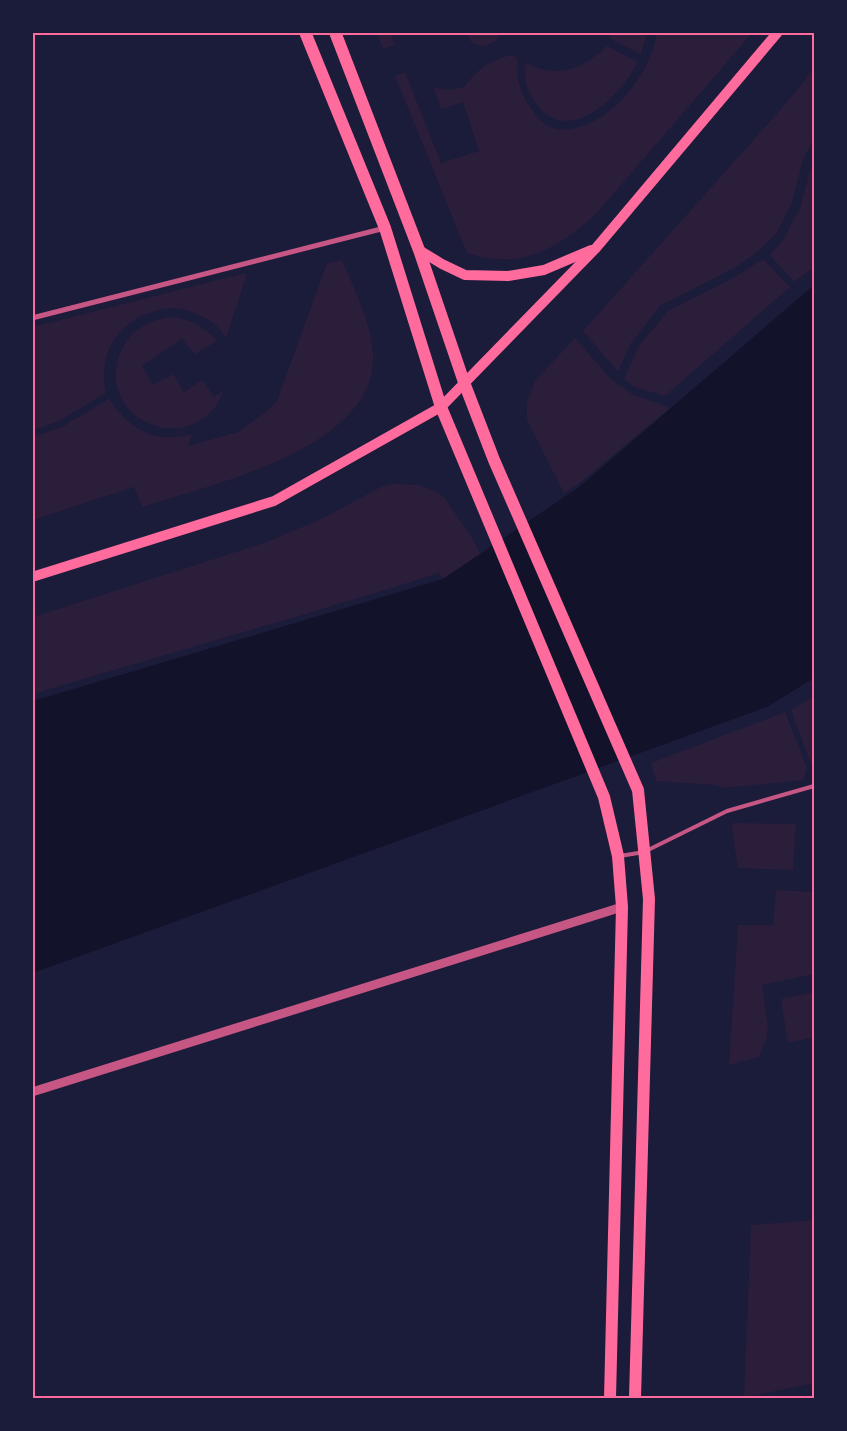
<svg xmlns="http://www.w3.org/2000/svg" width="847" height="1431" viewBox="0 0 847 1431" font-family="'Zilla Slab',serif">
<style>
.green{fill:#2a1e3b}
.water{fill:#12122b}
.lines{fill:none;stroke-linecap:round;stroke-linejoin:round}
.service{stroke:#c65784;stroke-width:4}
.minor{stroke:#c65784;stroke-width:5}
.tertiary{stroke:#c65784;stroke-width:9}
.secondary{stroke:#ff6b9d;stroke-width:10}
.primary{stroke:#ff6b9d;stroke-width:12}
.neatline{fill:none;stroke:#ff6b9d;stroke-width:2}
</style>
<rect width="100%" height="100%" fill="#1b1b3a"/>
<g class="green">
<polygon points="377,33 390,33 395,45 383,49"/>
<path d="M466 33H500C499 40 491 44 484 46L472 43Z"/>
<polygon points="610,33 647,33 641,54 609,38"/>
<path d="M657 33H752L596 214C557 249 520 271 467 253L395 76 405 72 441 163 479 151 463 102 441 109 434 88 451 90 464 87C480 67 488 61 512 55L517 58C516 77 520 93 531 108 536 116 542 123 550 127 556 130 563 130 569 129 612 124 651 73 657 33Z"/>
<path d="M607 46 638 62C620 96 568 150 535 102 527 90 523 77 525 62 556 80 583 69 607 46Z"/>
<polygon points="814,69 814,140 804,157 791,205 776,234 755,254 734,268 660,306 631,343 618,372 583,331 781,109"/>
<polygon points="814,157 814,267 794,282 770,255 783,240 800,208"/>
<polygon points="763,259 790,287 665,396 634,387 624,379 638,347 668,311 735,277"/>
<path d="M342 260C354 289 375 330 373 361 370 450 210 485 142 507L134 487 33 520V437L62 427 109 399C131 430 154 444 192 434L188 446 238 432 266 412 277 401 327 263Z"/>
<path d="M242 274H247L226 338C220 327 209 319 197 314 192 312 187 310 182 309 174 307 164 308 156 311 118 320 97 355 106 393L57 422 33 430V327Z"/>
<path d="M173 317C191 320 205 327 217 341L195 354 182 339 142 366 153 385 173 374 184 392 202 380 214 397 223 391C219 406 207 418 193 424 182 429 168 430 156 426 94 407 107 321 173 317Z"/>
<polygon points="575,338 610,378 632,394 670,408 578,484 564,493 527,420 527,402 535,381"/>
<path d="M393 484 419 485 435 491 444 497 474 541 480 554 443 579 439 573C304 616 168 653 33 694V617L264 543 321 519 381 487Z"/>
<polygon points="814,696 814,768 812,767 791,710"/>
<polygon points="785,712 807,768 803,780 724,788 716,785 656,781 651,763"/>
<polygon points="733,823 796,824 793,870 738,868 732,830"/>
<polygon points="776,890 814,892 814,974 762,985 768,1026 767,1038 759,1057 729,1065 738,925 773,925"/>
<polygon points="814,992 814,1037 788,1043 781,999"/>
<polygon points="814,1220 814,1383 752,1396 752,1398 744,1398 751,1225"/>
</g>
<polygon class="water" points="814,285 814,678 767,707 33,973 33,701 443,579 579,487"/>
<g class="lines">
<polyline class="service" points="620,856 644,852 727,811 814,786"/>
<polyline class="minor" points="32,318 385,228"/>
<polyline class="tertiary" points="32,1092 622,907"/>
<g class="secondary">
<polyline points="419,250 442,264 465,275 508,276 544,270 591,250"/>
<polyline points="32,577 274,501 441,407 596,248 778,32"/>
</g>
<g class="primary">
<polyline points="305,32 385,228 441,407 604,797 618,856 622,907 610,1398"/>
<polyline points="335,32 419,250 465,385 494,460 638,790 649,899 635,1398"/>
</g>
</g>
<rect width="847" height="1431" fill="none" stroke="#1b1b3a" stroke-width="68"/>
<rect x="34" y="34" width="779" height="1363" class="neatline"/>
</svg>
